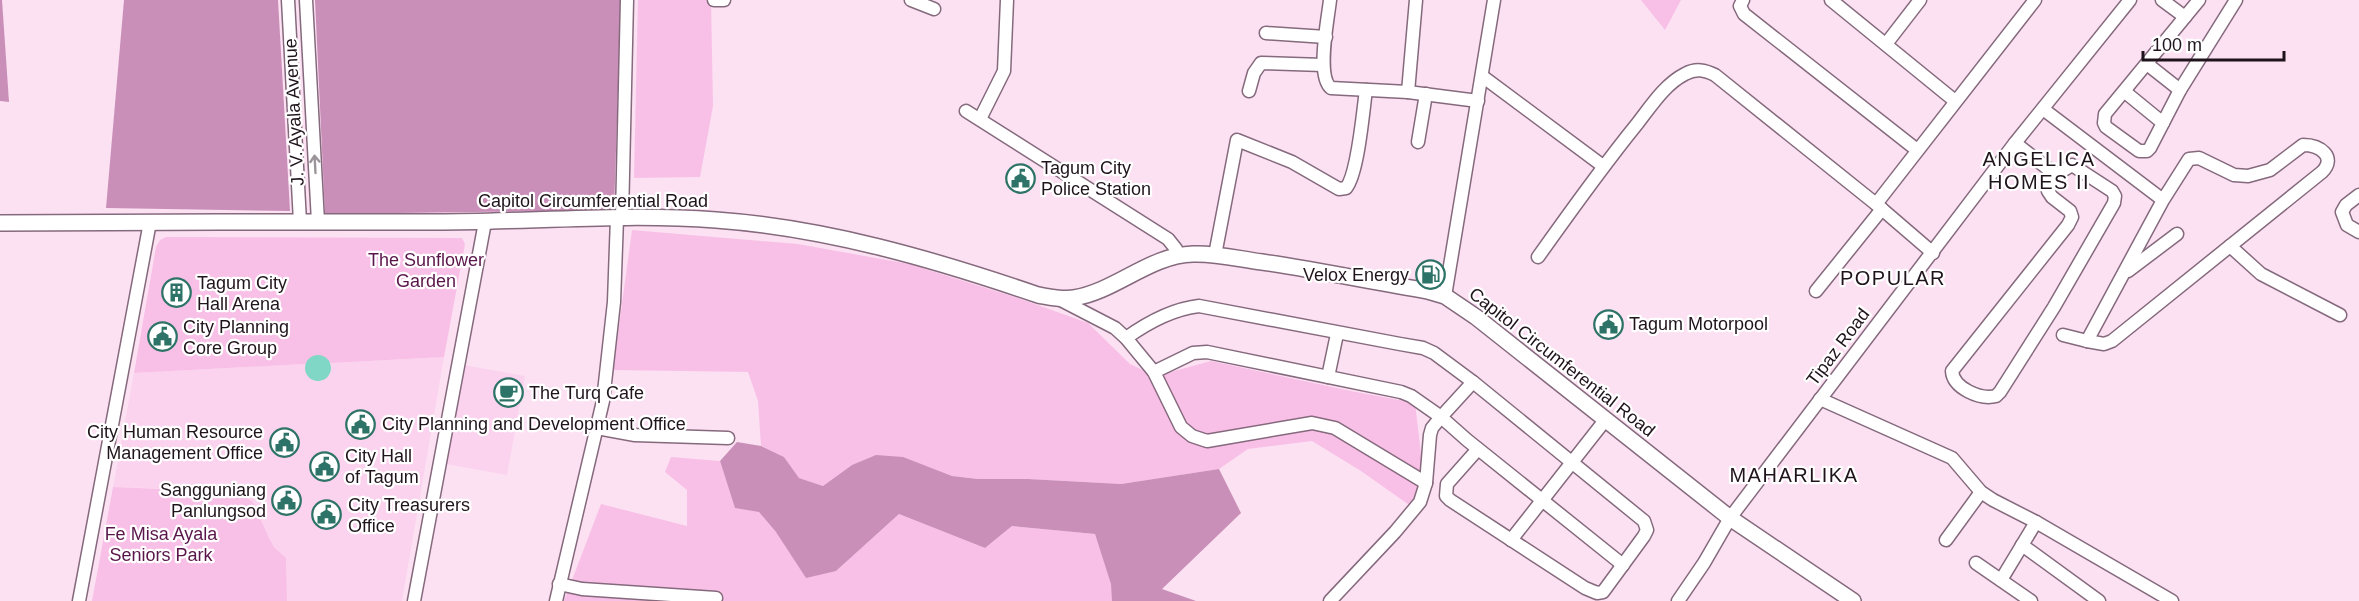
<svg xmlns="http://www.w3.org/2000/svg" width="2359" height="601" viewBox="0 0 2359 601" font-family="Helvetica,sans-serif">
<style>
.built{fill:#fbd3ee}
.green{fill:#f8c0e7}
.forest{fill:#c98fb8}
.water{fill:#81d7c5}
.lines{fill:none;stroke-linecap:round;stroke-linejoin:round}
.minor-casing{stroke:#85697d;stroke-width:15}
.major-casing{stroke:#85697d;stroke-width:18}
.minor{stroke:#fff;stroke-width:12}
.major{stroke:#fff;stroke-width:15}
.oneway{stroke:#9b9599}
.labels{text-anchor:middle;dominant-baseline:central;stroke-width:4.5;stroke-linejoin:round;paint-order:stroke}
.street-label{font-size:18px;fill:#20141c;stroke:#fff}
.poi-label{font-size:18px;fill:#20141c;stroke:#fff;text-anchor:start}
.park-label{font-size:18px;fill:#5a164b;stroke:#fff}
.neighbourhood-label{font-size:20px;letter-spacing:1.5px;fill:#20141c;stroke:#fff}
</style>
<rect width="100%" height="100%" fill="#fce1f3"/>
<g class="built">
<polygon points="444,357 402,601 287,601 286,558 274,547 269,538 253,502 226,490 113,487 134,373 305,364 310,378 321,381 330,374 331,363"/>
<polygon points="464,365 525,376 507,475 446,464"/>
</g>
<g class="green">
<polygon points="638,0 711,0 713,106 700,177 634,178"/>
<polygon points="1641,0 1681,0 1665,30"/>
<polygon points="632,230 798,244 909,264 1018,298 1088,323 1130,364 1156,376 1211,361 1351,391 1415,403 1421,454 1421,474 1412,507 1361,471 1312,441 1248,449 1219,469 1121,484 1028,479 978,479 952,476 928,467 852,465 823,486 799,478 784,457 761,446 758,401 748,372 613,370"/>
<polygon points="166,237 462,238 465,244 444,357 331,363 317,355 305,364 134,373 156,247 160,240"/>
<polygon points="671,457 720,461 735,507 759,512 776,532 836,571 899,514 985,548 1012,526 1095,534 1112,584 1112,601 564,601 601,504 687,526 687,490 665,472"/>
<polygon points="113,487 237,492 253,502 269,538 274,547 286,558 287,601 92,601"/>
</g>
<g class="forest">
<polygon points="0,0 2,0 9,102 0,101"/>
<polygon points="124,0 278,0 290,211 106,208"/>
<polygon points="315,0 621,0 614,210 325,214"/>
<polygon points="737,442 761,446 784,457 799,478 823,486 852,465 876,455 903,457 952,476 978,479 1028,479 1121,484 1219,469 1241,513 1162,589 1196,601 1112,601 1111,584 1095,534 1012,526 985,548 899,514 836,571 806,578 776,532 759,512 735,508 720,461"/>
</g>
<circle class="water" cx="318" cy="368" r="13"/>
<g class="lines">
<defs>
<g id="minor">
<polyline points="288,0 300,222"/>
<polyline points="306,0 318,222"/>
<polyline points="714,0 724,0"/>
<polyline points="911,0 934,9"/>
<path d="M1330 0C1328 19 1316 76 1331 88L1408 92 1478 101"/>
<polyline points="1743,0 1740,6 1744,14 1917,150"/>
<polyline points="1831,0 1955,101"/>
<polyline points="2162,0 2185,17"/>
<polyline points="2199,0 2105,114 2104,123 2106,127 2139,151 2147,151 2150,148 2180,90 2236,0"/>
<polyline points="1266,33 1326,37"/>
<polyline points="1886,44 1920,0"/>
<polyline points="2147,64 2180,90"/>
<polyline points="1482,76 1603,166"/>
<polyline points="1249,91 1254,73 1261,63 1323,65"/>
<polyline points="1408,92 1416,0"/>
<polyline points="2125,92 2163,123"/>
<path d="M2043 109 2163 200 2189 159 2199 158 2234 175 2248 176 2270 170 2303 145C2320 145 2337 157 2322 172L2112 341 2104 344 2087 341 2163 200"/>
<polyline points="966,111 1168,239 1176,249 1178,256"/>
<polyline points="980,119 1004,71 1007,0"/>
<polyline points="1418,142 1426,94"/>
<polyline points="2015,143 2056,175"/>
<path d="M2072 165 2112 191 2115 196 2114 203 2054 307 2000 392 1996 396C1980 400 1953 388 1952 371L2068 225 2072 217 2070 211 2052 197 2048 191 2056 175Z"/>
<polyline points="2359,195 2346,205 2342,212 2347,225 2359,232"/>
<polyline points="1876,204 2035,0"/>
<polyline points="622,217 627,0"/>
<polyline points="2230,246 2261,274 2340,315"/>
<path d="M1215 255 1237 140 1292 162 1339 189 1346 188C1358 174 1363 111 1366 90"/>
<path d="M1538 257C1570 212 1602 167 1637 124 1651 106 1665 84 1685 74 1696 68 1705 70 1715 75L1876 204 1933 253"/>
<polyline points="2128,271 2177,234"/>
<polyline points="1816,291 1882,209"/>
<polyline points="1445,296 1494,0"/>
<polyline points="1057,298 1115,328 1126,338 1154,372 1181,427 1192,436 1207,441 1312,423 1335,428 1426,483"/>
<polyline points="2063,335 2087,341"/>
<path d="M1126 338C1147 323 1173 309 1199 306L1400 344 1423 348 1434 353 1473 382 1644 521 1647 530 1644 536 1603 592 1597 593 1585 588 1450 500 1446 496 1447 484 1478 449"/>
<polyline points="1154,372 1193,353 1207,352 1401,392 1411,396 1441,417 1432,428 1430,435 1426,483 1420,502 1395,532 1330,601"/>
<polyline points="1328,377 1337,334"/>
<polyline points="1473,382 1441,417 1467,440 1623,565"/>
<polyline points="1820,399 1952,458 1981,492 1993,500 2036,522 2172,601"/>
<polyline points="597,428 635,435 728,438"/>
<polyline points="1511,540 1606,419"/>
<polyline points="1946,540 1981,492"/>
<polyline points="2022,545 2099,601"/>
<polyline points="1976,563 2031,601"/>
<polyline points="2001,580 2036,522"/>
<polyline points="559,584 582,589 716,598"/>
<polyline points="79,601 150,222"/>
<polyline points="414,601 485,222"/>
<polyline points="556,601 603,401 614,302 617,218"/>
<polyline points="1678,601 1704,563 1730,518 2015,143 2130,0"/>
</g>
<path id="major" d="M0 223C146 222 291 222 437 222 529 222 623 213 716 220 826 228 933 259 1038 295 1050 297 1062 300 1074 298 1116 291 1150 255 1193 254 1216 253 1239 259 1262 262 1317 270 1373 282 1428 291L1445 296 1476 317 1730 518 1853 601"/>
</defs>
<use href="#minor" class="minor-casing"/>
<use href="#major" class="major-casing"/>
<use href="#minor" class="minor"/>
<use href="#major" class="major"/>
</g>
<defs><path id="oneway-shaft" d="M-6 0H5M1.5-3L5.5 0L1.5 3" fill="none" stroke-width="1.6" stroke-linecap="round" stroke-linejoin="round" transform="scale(1.5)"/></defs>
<use class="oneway" href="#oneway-shaft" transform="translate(315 164) rotate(-93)"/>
<defs>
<symbol id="civic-ring" viewBox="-11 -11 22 22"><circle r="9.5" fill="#fff" stroke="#2e7367" stroke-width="1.5"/><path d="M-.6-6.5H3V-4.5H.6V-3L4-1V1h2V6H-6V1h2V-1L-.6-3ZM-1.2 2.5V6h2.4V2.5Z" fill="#2e7367"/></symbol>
<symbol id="fuel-ring" viewBox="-11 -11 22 22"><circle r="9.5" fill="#fff" stroke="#2e7367" stroke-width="1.5"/><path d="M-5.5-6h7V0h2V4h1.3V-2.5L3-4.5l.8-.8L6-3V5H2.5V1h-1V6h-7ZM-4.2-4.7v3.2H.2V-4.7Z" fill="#2e7367"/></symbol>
<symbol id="building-ring" viewBox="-11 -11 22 22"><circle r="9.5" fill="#fff" stroke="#2e7367" stroke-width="1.5"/><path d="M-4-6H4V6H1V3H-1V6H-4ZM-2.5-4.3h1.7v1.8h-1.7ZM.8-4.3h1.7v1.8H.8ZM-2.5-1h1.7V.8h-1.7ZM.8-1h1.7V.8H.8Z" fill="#2e7367"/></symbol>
<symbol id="cafe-ring" viewBox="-11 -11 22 22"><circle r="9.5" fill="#fff" stroke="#2e7367" stroke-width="1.5"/><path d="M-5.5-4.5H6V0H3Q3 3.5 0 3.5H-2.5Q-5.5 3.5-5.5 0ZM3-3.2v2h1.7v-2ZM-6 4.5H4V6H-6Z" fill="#2e7367"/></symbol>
</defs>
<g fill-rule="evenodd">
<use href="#civic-ring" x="1004" y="162" width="33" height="33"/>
<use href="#fuel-ring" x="1414" y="258" width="33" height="33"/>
<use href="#building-ring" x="160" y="276" width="33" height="33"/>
<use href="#civic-ring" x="1592" y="308" width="33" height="33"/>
<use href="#civic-ring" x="146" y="320" width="33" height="33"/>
<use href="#cafe-ring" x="492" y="376" width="33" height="33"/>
<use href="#civic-ring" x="344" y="408" width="33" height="33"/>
<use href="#civic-ring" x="268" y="426" width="33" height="33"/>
<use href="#civic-ring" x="308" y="450" width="33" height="33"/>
<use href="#civic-ring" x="270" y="484" width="33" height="33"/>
<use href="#civic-ring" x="310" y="498" width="33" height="33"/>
</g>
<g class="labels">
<g class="street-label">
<text transform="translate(294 112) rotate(-93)">J. V. Ayala Avenue</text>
<text x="593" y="201">Capitol Circumferential Road</text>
<text transform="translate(1838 347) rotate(-53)">Tipaz Road</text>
<text transform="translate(1562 362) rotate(38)">Capitol Circumferential Road</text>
</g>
<g class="poi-label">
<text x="1041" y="168">Tagum City<tspan x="1041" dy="21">Police Station</tspan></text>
<text x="1409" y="275" text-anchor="end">Velox Energy</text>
<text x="197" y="283">Tagum City<tspan x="197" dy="21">Hall Arena</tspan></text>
<text x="1629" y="324">Tagum Motorpool</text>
<text x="183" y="327">City Planning<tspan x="183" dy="21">Core Group</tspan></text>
<text x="529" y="393">The Turq Cafe</text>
<text x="382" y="424">City Planning and Development Office</text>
<text x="263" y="432" text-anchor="end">City Human Resource<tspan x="263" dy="21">Management Office</tspan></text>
<text x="345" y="456">City Hall<tspan x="345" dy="21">of Tagum</tspan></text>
<text x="266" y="490" text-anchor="end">Sangguniang<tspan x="266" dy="21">Panlungsod</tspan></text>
<text x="348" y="505">City Treasurers<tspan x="348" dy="21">Office</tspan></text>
</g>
<g class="park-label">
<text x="426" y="260">The Sunflower<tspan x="426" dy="21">Garden</tspan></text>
<text x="161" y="534">Fe Misa Ayala<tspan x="161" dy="21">Seniors Park</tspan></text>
</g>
<g class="neighbourhood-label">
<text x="2039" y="159">ANGELICA<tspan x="2039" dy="23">HOMES II</tspan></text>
<text x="1893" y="278">POPULAR</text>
<text x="1794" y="475">MAHARLIKA</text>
</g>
</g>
<path d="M2143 51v9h141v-9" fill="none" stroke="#20141c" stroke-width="3"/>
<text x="2152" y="51" font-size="18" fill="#20141c" stroke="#ffffff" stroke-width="4.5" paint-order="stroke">100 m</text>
</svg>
